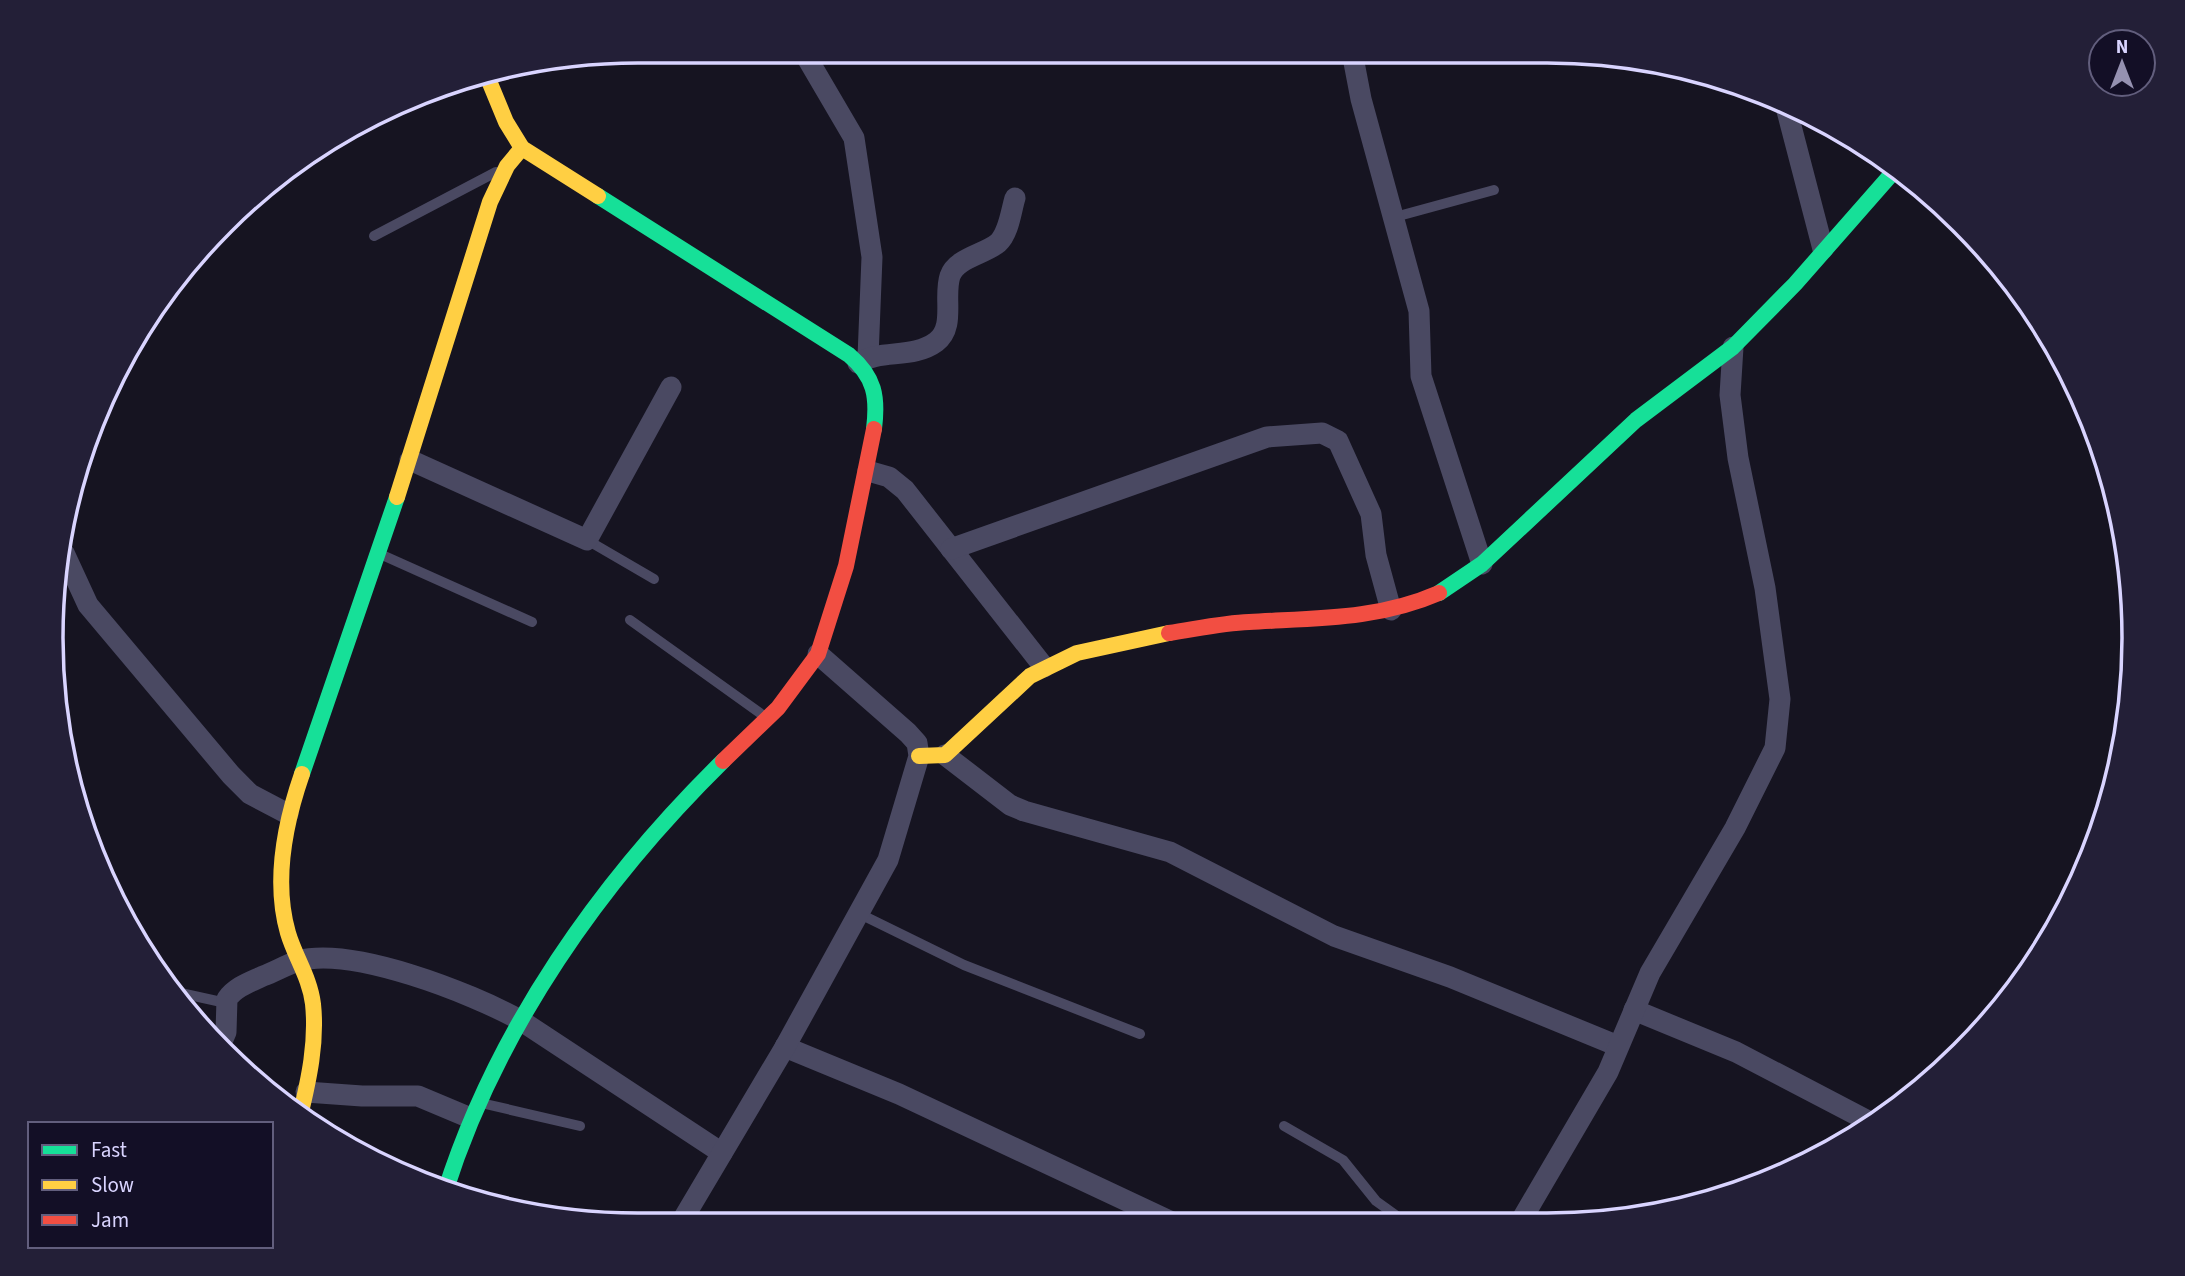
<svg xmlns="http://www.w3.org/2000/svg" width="2185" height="1276" viewBox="0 0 2185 1276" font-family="'Source Sans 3',sans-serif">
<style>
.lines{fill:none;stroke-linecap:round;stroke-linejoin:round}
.lane{stroke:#4a4962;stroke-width:10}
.street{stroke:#4a4962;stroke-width:21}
.fast{stroke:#16e098;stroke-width:16}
.slow{stroke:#ffcf43;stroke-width:16}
.jam{stroke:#f24e42;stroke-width:16}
.rim{fill:none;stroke:#d9d4ff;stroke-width:3.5}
</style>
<rect width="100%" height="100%" fill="#161421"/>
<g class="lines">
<g class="lane">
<polyline points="1395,217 1494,190"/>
<polyline points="374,236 496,172"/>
<polyline points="587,540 654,579"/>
<polyline points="380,554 532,622"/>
<polyline points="630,620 764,716"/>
<polyline points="860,914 964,965 1140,1034"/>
<polyline points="176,992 226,1003"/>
<polyline points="481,1103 580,1126"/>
<polyline points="1284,1126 1343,1160 1376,1201 1408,1224"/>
</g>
<g class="street">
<polyline points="803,51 854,138 872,257 868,357"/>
<polyline points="1352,52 1361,99 1419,311 1421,376 1482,564"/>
<polyline points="1786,107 1823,249"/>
<path d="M858 363C881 349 913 359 936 342 956 327 943 297 950 276 956 258 985 254 998 243 1009 233 1011 211 1015 198"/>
<polyline points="410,460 587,540 671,387"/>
<polyline points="868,471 889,477 905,490 1044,667"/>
<polyline points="951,549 1267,437 1322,433 1338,441 1371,514 1376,555 1391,610"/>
<polyline points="64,553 88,605 231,775 250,794 288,814"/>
<polyline points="945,755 1010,805 1024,811 1170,852 1334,936 1450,977 1618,1046"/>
<polyline points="1634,1010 1736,1052 1872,1123"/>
<path d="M220 1046 226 1032 227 999C235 987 250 982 263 976 274 972 286 965 298 961 352 946 471 993 520 1020L722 1153"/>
<polyline points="785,1047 899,1094 1176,1224"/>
<polyline points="306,1092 362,1096 418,1096 468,1117"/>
<polyline points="680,1224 785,1047 888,860 919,756 917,743 908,733 818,654"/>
<polyline points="1519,1224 1608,1072 1650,973 1735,828 1775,748 1780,699 1765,588 1738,458 1730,395 1733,347"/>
</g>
<g class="fast">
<path d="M598 196 849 355C875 377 878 397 874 429"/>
<polyline points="1439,593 1482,564 1636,420 1733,347 1795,284 1896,169"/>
<polyline points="302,774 397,497"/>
<path d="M445 1192C497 1028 601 881 723 761"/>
</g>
<g class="slow">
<polyline points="487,76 506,122 522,148 598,196"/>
<polyline points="397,497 490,202 507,166 522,148"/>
<polyline points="919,756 945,755 1030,676 1077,653 1169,633"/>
<path d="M300 1116C309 1079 317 1042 313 1004 310 978 295 957 288 933 273 881 285 823 302 774"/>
</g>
<g class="jam">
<path d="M1169 633C1196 629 1223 623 1249 622 1316 618 1377 620 1439 593"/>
<polyline points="723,761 778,708 818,654 846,566 874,429"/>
</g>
</g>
<path d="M0 0H2185V1276H0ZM638 63H1547A575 575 0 0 1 2122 638V638A575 575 0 0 1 1547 1213H638A575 575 0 0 1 63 638V638A575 575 0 0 1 638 63Z" fill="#231f37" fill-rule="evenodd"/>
<path class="rim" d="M638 63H1547A575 575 0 0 1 2122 638V638A575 575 0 0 1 1547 1213H638A575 575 0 0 1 63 638V638A575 575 0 0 1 638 63Z"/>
<rect x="28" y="1122" width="245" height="126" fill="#130f26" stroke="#625e7d" stroke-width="2"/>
<rect x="42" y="1145" width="35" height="10" fill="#16e098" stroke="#625e7d" stroke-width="2"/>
<text x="91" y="1157" font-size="21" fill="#d9d4ff">Fast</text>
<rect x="42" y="1180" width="35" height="10" fill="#ffcf43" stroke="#625e7d" stroke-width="2"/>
<text x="91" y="1192" font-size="21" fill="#d9d4ff">Slow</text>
<rect x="42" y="1215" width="35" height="10" fill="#f24e42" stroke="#625e7d" stroke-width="2"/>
<text x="91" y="1227" font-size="21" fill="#d9d4ff">Jam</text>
<g transform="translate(2122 63)"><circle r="33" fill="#130f26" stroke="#625e7d" stroke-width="2"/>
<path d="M0-5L12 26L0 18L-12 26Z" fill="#9591b1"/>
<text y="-10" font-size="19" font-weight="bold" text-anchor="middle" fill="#d9d4ff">N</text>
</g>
</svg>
